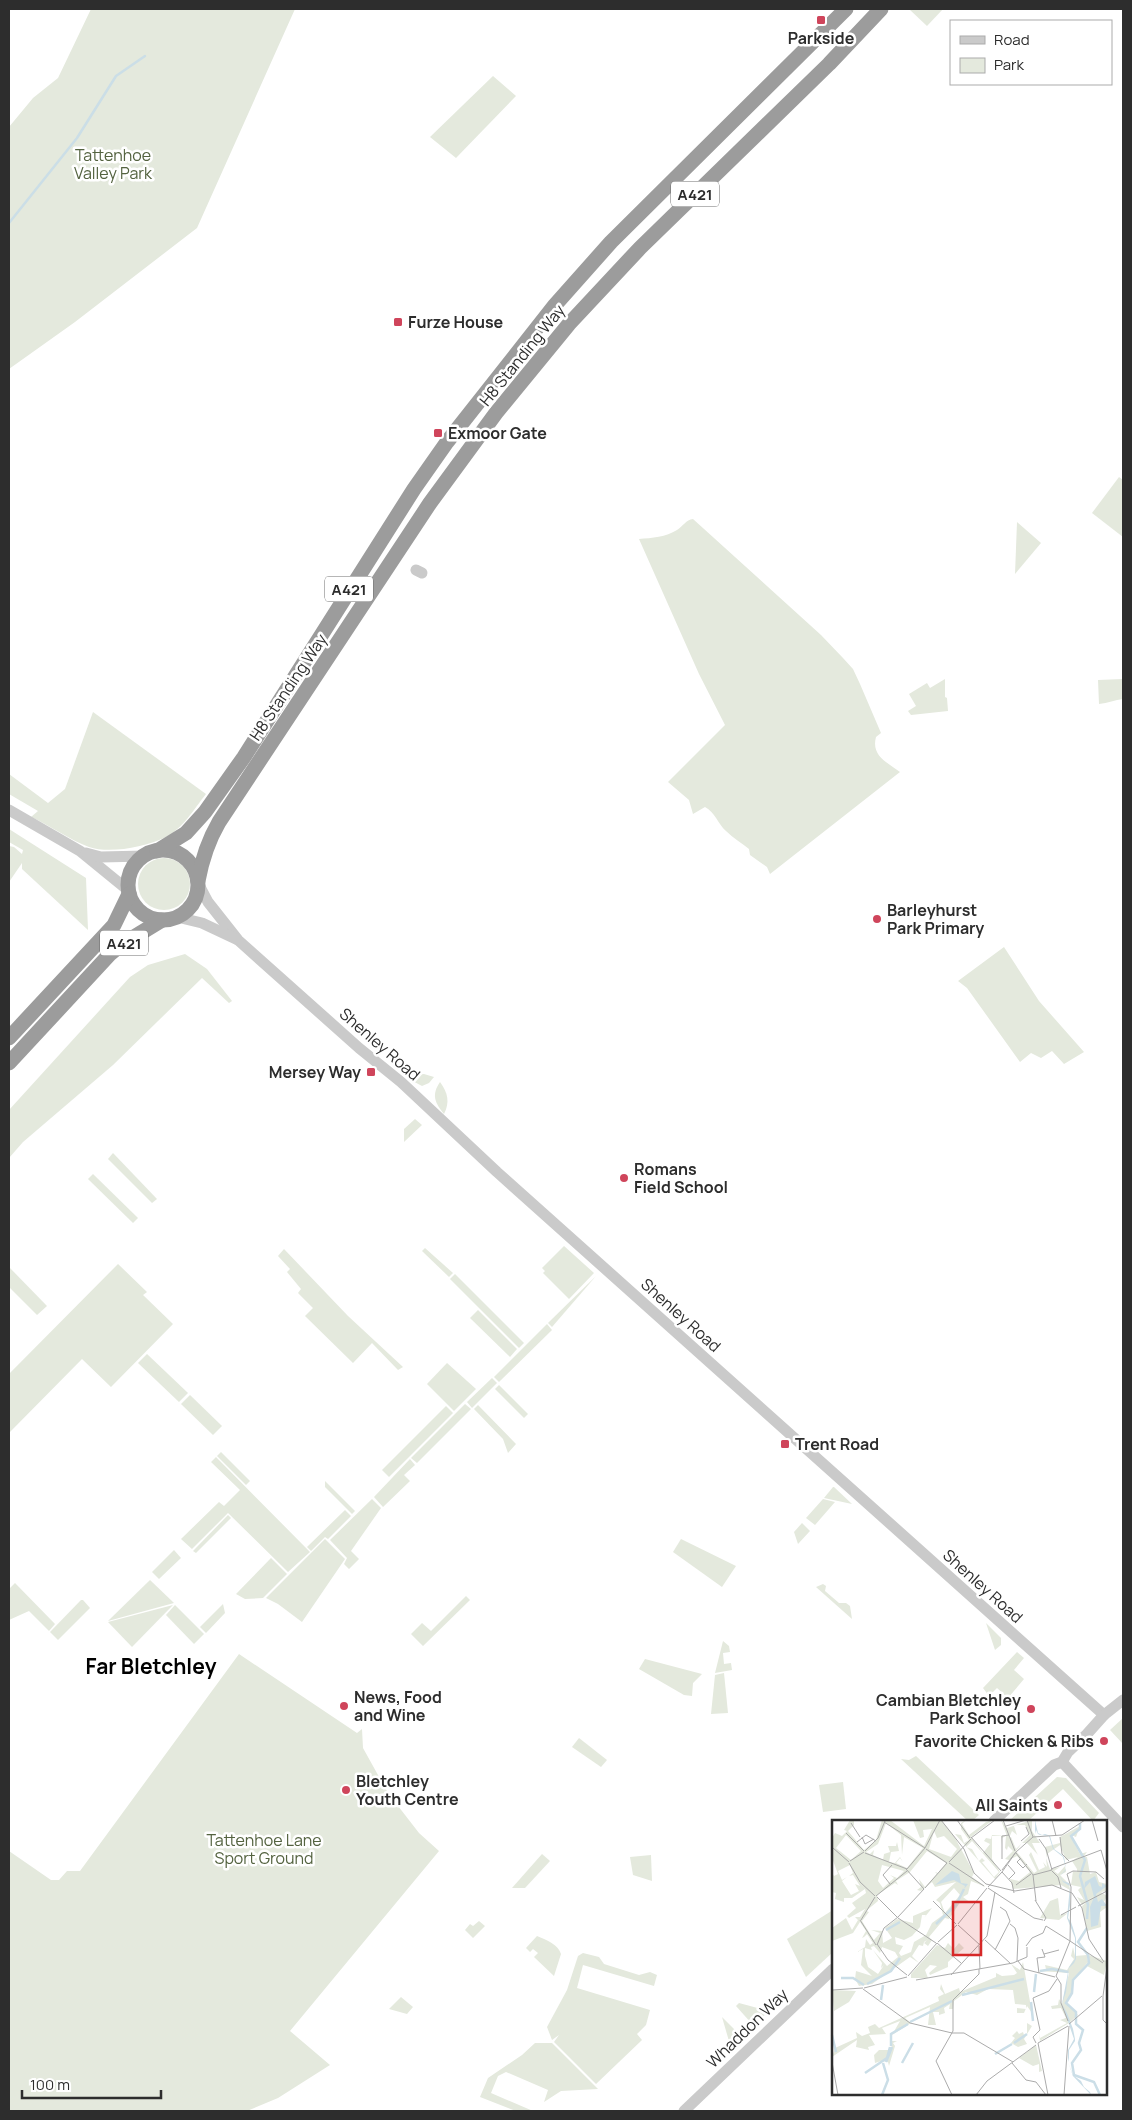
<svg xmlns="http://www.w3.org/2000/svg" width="1132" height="2120" viewBox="0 0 1132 2120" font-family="Manrope,sans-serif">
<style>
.green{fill:#e4e9dd}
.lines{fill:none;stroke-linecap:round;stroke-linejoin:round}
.stream{stroke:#cbdee7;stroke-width:2.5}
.tertiary{stroke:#cacaca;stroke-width:11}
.trunk{stroke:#9c9c9c;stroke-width:15}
.poi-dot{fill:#cf455b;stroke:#fff;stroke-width:2}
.labels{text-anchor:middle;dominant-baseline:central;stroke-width:5;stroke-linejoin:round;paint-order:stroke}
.shield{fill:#fff;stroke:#6c6c6c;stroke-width:1}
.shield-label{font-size:15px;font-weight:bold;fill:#2d2d2d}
.poi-label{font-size:16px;font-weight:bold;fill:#2d2d2d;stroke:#fff;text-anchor:start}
.park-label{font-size:16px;fill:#546340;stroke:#fff}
.street-label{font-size:16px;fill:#2d2d2d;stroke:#fff}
.district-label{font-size:21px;font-weight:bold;fill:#000;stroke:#fff}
.inset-river{fill:none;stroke:#cbdee7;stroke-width:2.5}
.inset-road{fill:none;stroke:#ababab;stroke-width:1}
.view{fill:#d62828;fill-opacity:0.15;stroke:#d62828;stroke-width:2.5}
.inset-edge{fill:none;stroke:#2d2d2d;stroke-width:2.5}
</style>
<rect width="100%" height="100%" fill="#fff"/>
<g class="green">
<polygon points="91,9 295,9 197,228 75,322 9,369 9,127 33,98 58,78"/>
<polygon points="909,9 943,9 927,26"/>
<polygon points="493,76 516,96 456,158 430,137"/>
<polygon points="1119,477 1123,480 1123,537 1092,513"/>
<path d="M693 519 821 635 843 658 853 669 860 684 881 733 876 737C871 756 887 762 900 772L770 874 767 867 750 855 749 849C742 843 733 838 726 831 718 824 715 812 705 807L693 814 689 800 668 782 725 725 699 674 639 539C652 538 666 537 677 530 683 526 686 520 693 519Z"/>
<polygon points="1017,522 1041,543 1015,574"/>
<polygon points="945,679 945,697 947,698 948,711 911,715 908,711 916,706 909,694 927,683 930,688"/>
<path d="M1123 679V699C1115 700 1108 703 1099 704L1098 680Z"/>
<path d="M93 712 206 794C194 809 182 830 164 838 145 847 109 854 89 847 72 841 49 825 31 817L38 811 9 794V774L48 803 65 789Z"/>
<polygon points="9,829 86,878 88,930 22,869 22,863 9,882 9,846 14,847 22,854 23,850 9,842"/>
<circle cx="164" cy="884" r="26"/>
<polygon points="1004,947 1039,1001 1084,1052 1064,1064 1052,1051 1041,1058 1031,1053 1020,1062 967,988 958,981"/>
<polygon points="185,954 207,969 232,1001 229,1003 202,978 113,1065 23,1142 9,1158 9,1110 130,977 148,965"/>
<polygon points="424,1074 434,1077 429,1083 422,1086 407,1078 415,1075"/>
<path d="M440 1082C448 1093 450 1102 444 1114 435 1103 431 1095 440 1082Z"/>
<polygon points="415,1119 422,1125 404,1142 404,1129"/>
<polygon points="113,1153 157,1199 152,1203 108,1159"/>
<polygon points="93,1174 138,1218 133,1223 88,1179"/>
<polygon points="564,1246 594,1273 569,1299 543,1273 545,1271 542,1268"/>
<polygon points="425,1248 453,1273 449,1277 422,1251"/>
<polygon points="284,1249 348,1316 403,1367 398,1370 372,1343 353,1363 305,1316 313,1308 298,1293 301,1289 287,1272 290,1269 278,1256"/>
<polygon points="118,1264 147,1292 143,1295 173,1324 111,1387 82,1359 9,1433 9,1374"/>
<polygon points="9,1267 47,1306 37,1315 9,1287"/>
<polygon points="455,1274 524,1343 519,1348 450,1279"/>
<polygon points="596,1276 552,1327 548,1323"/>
<polygon points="478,1310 517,1349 510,1357 470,1318"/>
<polygon points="547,1324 552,1330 499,1382 494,1377"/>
<polygon points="147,1354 188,1393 179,1402 138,1363"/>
<polygon points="447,1363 476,1389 454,1411 427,1384"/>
<polygon points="492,1378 497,1383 472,1408 467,1402"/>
<polygon points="499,1385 528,1414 524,1418 495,1389"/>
<polygon points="190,1395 222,1426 213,1435 181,1404"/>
<polygon points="465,1404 471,1409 417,1463 411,1458"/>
<polygon points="478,1405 516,1444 508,1453 503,1439 474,1409"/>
<polygon points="446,1406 453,1413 389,1477 382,1470"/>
<polygon points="221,1452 250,1481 246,1485 217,1456"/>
<polygon points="216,1457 310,1552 288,1572 228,1513 192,1549 181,1539 219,1502 224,1506 240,1490 211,1462"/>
<polygon points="410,1459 415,1465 404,1475 410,1481 383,1507 374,1497"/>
<polygon points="325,1481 355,1511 352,1514 325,1487"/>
<polygon points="833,1487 834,1487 852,1504 824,1498"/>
<polygon points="372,1499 381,1508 351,1551 359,1559 349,1569 344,1564 347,1558 330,1540"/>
<polygon points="823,1499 835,1502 815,1525 806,1518"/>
<polygon points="345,1510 351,1516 328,1539 325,1537 311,1551 307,1547"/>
<polygon points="228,1515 231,1518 196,1553 193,1551"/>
<polygon points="802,1523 810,1531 798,1544 794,1532"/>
<polygon points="325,1539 345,1559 302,1622 278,1604 266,1598"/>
<polygon points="681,1539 736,1566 722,1587 673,1552"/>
<polygon points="174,1550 181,1558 159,1579 152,1572"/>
<polygon points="271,1558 287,1574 263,1598 245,1599 236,1594"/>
<polygon points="150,1580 174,1603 108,1621"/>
<polygon points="15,1583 55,1624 49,1631 29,1611 9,1620 9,1589"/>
<polygon points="823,1584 826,1586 825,1591 839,1603 846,1603 850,1606 852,1619 816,1587"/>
<polygon points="466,1596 470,1600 423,1646 411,1634 422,1623 431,1631"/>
<polygon points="81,1600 83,1600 90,1608 58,1640 50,1632"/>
<polygon points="223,1604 225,1613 206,1633 200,1627"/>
<polygon points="173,1605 132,1647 108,1622"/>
<polygon points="175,1605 204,1634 194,1644 166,1615"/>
<polygon points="986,1623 1001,1638 1001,1645 995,1650"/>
<polygon points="723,1641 729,1646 730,1652 723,1653 724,1664 731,1663 732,1670 715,1673"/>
<polygon points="1017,1652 1024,1658 1014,1670 1024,1679 1008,1698 997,1688 989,1696 983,1688"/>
<polygon points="239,1654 357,1733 362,1729 363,1748 388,1793 419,1833 439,1851 290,2031 330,2065 278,2098 247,2111 9,2111 9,1851 51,1880 59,1880 67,1871 80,1871"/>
<polygon points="645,1659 702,1674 693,1683 692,1696 684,1695 639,1669"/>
<polygon points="724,1673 728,1713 711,1714 715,1675"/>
<polygon points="1123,1718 1123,1744 1110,1730"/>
<polygon points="579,1738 607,1760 601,1767 572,1747"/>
<polygon points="916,1756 979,1815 972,1821 968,1821 901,1759 909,1760"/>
<polygon points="1057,1777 1066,1778 1099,1813 1093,1821 1063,1789 1028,1821 1009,1821"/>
<polygon points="843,1782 846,1809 823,1812 819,1785"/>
<polygon points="542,1854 550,1861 525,1888 512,1888"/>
<polygon points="651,1855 652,1881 633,1875 630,1857"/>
<polygon points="833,1910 833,1952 806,1977 787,1939"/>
<polygon points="479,1921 485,1926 473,1938 465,1930 470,1924 473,1926"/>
<path d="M537 1936C546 1940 558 1944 561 1954L554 1976 534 1957 538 1953 533 1949 530 1952 526 1948Z"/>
<polygon points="583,1953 599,1957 604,1964 639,1975 650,1972 657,1975 654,1986 583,1965 577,1988 650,2010 646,2025 637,2034 642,2040 596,2084 554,2042 559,2035 552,2040 547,2027 567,1990 578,1956"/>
<polygon points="401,1997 413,2007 407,2014 389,2009"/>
<polygon points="739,2003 769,2011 755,2024 752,2024 736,2006"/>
<polygon points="722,2017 742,2037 731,2048"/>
<polygon points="535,2043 552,2043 598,2089 561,2091 544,2102 548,2090 506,2072 498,2076 491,2093 533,2111 516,2111 480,2097 488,2078 522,2055"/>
</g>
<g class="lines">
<polyline class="stream" points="9,223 77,138 116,76 145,56"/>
<g class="tertiary">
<polyline points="416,570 422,573"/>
<polyline points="9,810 80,851 129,891"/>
<polyline points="86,853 101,857 145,856"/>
<polyline points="198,883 208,902 238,940 359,1048 401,1082 497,1172 1104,1715"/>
<polyline points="177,917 202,923 236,939"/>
<polyline points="1062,1762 1123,1827"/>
<polyline points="994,1821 1054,1765 1062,1762 1068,1752 1087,1734 1104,1715 1123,1700"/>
<polyline points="684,2111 833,1969"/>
</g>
<g class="trunk">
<circle cx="163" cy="885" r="35"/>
<polyline points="157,851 186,833 205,812 244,757 414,489 447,442 555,305 611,242 846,9"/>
<path d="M198 881C202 859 208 841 219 822L430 503 496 413 569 324 640 248 829 64 881 9"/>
<polyline points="9,1038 114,925 129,894"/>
<polyline points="9,1063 110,954 121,945 162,920"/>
</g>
</g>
<g class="poi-dot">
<rect x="816" y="15" width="10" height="10" rx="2.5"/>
<rect x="393" y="317" width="10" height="10" rx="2.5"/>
<rect x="433" y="428" width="10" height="10" rx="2.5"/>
<circle cx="877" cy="919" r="5"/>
<rect x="366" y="1067" width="10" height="10" rx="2.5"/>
<circle cx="624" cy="1178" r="5"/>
<rect x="780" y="1439" width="10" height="10" rx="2.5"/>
<circle cx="344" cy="1706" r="5"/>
<circle cx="1031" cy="1709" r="5"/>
<circle cx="1104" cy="1741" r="5"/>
<circle cx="346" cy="1790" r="5"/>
<circle cx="1058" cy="1805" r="5"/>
</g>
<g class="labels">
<g class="shield">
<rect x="671" y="181.5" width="48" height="25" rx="4"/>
<rect x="325" y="576.5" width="48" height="25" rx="4"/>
<rect x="100" y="930.5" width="48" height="25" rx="4"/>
</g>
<g class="shield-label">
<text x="695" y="194">A421</text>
<text x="349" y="589">A421</text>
<text x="124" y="943">A421</text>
</g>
<g class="poi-label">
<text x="821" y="38" text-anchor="middle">Parkside</text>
<text x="408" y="322">Furze House</text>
<text x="448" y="433">Exmoor Gate</text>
<text x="887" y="910">Barleyhurst<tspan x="887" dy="18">Park Primary</tspan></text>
<text x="361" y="1072" text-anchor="end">Mersey Way</text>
<text x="634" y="1169">Romans<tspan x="634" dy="18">Field School</tspan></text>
<text x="795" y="1444">Trent Road</text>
<text x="354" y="1697">News, Food<tspan x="354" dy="18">and Wine</tspan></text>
<text x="1021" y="1700" text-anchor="end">Cambian Bletchley<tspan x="1021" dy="18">Park School</tspan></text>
<text x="1094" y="1741" text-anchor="end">Favorite Chicken &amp; Ribs</text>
<text x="356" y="1781">Bletchley<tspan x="356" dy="18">Youth Centre</tspan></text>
<text x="1048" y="1805" text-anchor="end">All Saints</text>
</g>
<g class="park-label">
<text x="113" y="155">Tattenhoe<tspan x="113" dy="18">Valley Park</tspan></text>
<text x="264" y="1840">Tattenhoe Lane<tspan x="264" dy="18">Sport Ground</tspan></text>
</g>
<g class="street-label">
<text transform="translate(522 355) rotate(-51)">H8 Standing Way</text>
<text transform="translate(288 687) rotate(-56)">H8 Standing Way</text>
<text transform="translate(380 1044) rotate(41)">Shenley Road</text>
<text transform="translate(681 1315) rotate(42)">Shenley Road</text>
<text transform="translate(983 1586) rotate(42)">Shenley Road</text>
<text transform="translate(747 2028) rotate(-44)">Whaddon Way</text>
</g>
<g class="district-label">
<text x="151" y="1666">Far Bletchley</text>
</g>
</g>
<g transform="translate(832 1820)">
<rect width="275" height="275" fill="#fff"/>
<path d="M18 0H22V5L16 11 32 30 44 20 50 0H58L92 26 100 9 91 10 92 17 88 18 81 0H109L122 16 142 53 140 57 154 67 139 61 136 74 131 77 139 83 129 81 117 99 113 98 97 117 100 120 96 126 92 123 95 120 92 122 91 126 87 125 80 136 87 143 78 137 40 164 27 166 23 159 24 151 40 156 29 145 31 129 25 132 33 127 34 119 38 125 41 123 35 114 32 117 30 118 34 111 28 102 21 113 0 121V108L14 98 20 110 26 100 23 97H28L33 89 17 98 15 96 24 88 20 83 34 73 33 69 20 78H12V82L3 79 4 73 0 72V53L2 56 6 54 0 38V18L3 13 10 16 15 11 12 10ZM54 3 69 15 70 35 72 17 91 28 75 48 64 43 68 38 71 42 68 37 63 43 57 42 59 32 67 31 65 22 64 26H56L58 32 52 34 51 40 41 35 42 30 38 34 34 32 46 24ZM102 11 105 18 112 16 125 29 119 37 97 29ZM14 15 29 31 19 40 4 28ZM95 31 114 43 106 53 103 52 105 54 93 67 87 59 89 67 85 70 89 71 100 62 103 67 124 62 104 80 108 83 111 95 100 103 94 115 82 122 79 132 69 136 67 133 71 126 64 124 63 117 72 120 80 116 88 107 90 95H94L92 98 100 88 81 96V103L65 99 53 108 60 118 51 123 50 111 39 110 48 113 42 120 30 101 37 92 34 91 46 81 45 75 63 63 66 65 64 61 78 52ZM18 45 21 53 17 56 21 55 28 66 23 64 27 71 19 75 10 61 15 57 10 60 6 51ZM50 45 72 51 65 58 58 55 62 58 51 68 46 61ZM122 68 128 75 113 93 109 82ZM42 126 48 133 50 127 63 132 66 137 55 146 41 130 50 143 49 148 52 145 46 154 36 147 33 136V128L40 130 39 127ZM134 0 130 4 137 15 154 2 161 0 139 17 151 33 158 24 152 21 154 18 159 19 160 15 175 16 169 0 175 8 200 0V11L208 23H200L206 35 195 23H190L184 31 202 53 205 51 197 35 199 32 207 50 213 47 211 42 215 47 214 38 218 49 228 47 222 51 226 54 233 46 234 52 228 55 237 64 238 70 229 65 181 69 178 59 187 61 198 52 185 36 177 40 173 39 181 31 176 26 175 30 173 28 174 16 170 18V25L169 16H160V39L168 52 163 59 123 14 129 15 132 23 137 20 129 9V3ZM185 5H193L198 15 184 29 179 17 177 18 180 11 185 15 182 6ZM140 21 167 52 162 57 150 42 153 41 150 38 147 41 140 29 134 27ZM248 6 244 17 239 15 243 25 248 34 255 32 252 36 255 37 258 54 264 52 267 62 275 64V71L269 72 275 76 272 82 275 87 268 92 269 107 255 111 250 86 262 76 250 85 245 77 252 80 246 70 249 67 239 65 241 51 245 52V49L240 41 235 44 246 37 234 40 228 25 215 34V38L213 27 228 23V17ZM226 78 228 95 236 93 227 100 208 98 218 81ZM116 123 122 129 127 123 132 128 116 142V147L98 155 97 153 105 146 98 145 93 150 96 158H79V154L105 125 113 128ZM241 127 243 136 255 135 256 142 241 160 240 173 234 182 246 195 237 203 208 221 207 214 208 218 235 203 228 200 234 198 229 188 220 189 219 186 226 185 227 179 230 184 237 153 207 151 214 149 213 145 235 150 242 139 239 136ZM257 135 275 141 272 155 255 146ZM191 142 200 193 195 186 192 193H185V188L194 189V185L183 184 181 170 156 169 145 175 134 172 122 181 121 189H117L118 184 112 188 113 193 107 195V192H101L104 205H96L98 187 73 198 79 203 60 215 68 201 50 208 54 214 37 215 43 225 36 227 37 230 24 227 25 220 0 237 3 228 25 218 24 212 30 216 38 213 36 207 43 204 47 208 107 181 106 177 112 174 108 169 103 172 108 169 109 164 113 174 127 168 128 172 164 157V153L170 156 182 155 185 153 179 144 188 150ZM0 170 24 171 17 182 2 191ZM195 203 200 206 192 219 195 224 186 227 179 223 183 218 180 216 185 211 187 214 191 212 192 215 195 214ZM59 221H65L61 223 63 226 57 246 56 242 49 241 43 243 42 235 47 230H60ZM204 225 210 251 207 252V244L201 246 187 238Z" fill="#e4e9dd" fill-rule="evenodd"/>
<path d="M203 0 206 13 210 15 213 14 216 15 218 16 220 23 222 29 229 34 232 37 233 42 234 50 228 56 231 61 237 63 238 66V85L236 98 239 102 241 108 244 118V139L242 143 237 148 234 172 230 184 235 193 241 209 243 219V221L237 230V238L236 242 241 255 249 261 252 267 258 272 259 275 241 256 236 242V230L242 219 230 184 237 147 243 139V118L235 98 238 66 231 62 228 56 234 49 231 37 221 29 217 16 208 15 206 14 204 10 203 14ZM120 51 127 54 129 63 136 64 132 69 133 66 122 60 103 65ZM263 56 267 66 270 67V63L275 66 264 74 266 82 270 79 275 86H269L266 105 259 107 258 87 262 77 258 62 252 69 253 62Z" fill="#cbdee7"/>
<path class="inset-river" d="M248 3V9L239 16 253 40 248 56 256 85 255 99M125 83 132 69M104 104 125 84M255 108 246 122 256 135 257 143 241 160 240 173 234 183 244 192V204L251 210 247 223 249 230 240 243 242 255 262 262 268 275M54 110 68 102M208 151 220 149 236 152M9 158H21L32 165M35 164 59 151 68 138M202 172 204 154M130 175 192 159M49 180 51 165M199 182 201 201M78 202 120 181M0 215 4 232M182 223 195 214M59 226V214L76 204M163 234 180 224M54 242 60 227M70 243 81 223M33 253 55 238 58 227M50 275 56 260 51 243"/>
<path class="inset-road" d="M109 0 132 29 142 53 154 64 183 71 220 65 240 73 250 88 257 119 272 142M125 0 138 18M171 0 183 31M195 0 201 17M220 0 224 16M260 0 266 21M52 2 93 28M19 3 28 17M174 6 194 0M14 13 32 31M30 17 33 24 42 19M139 17 169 51M201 17 230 15 253 0M228 17 230 34 237 41M139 18 163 0M189 21 197 14 194 7M25 22 34 15 44 21M1 28 17 42M93 28 108 0M94 29 115 43M269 30 275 51M33 31 46 18 53 1M184 32 201 17M33 33 75 49M184 33 201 55 204 81M189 38 185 42 191 48 195 44M170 39V16L177 15M18 41 32 32M117 42 139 19M17 43 28 62 43 76M117 43 152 66M176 45 183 53 177 59M74 49 92 69M75 49 93 28M219 49 269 30M220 51 226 57 229 68M170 52 180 63 182 73M201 55 220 50 214 29 207 19M58 64 51 55 60 45M184 65 199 54M156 67 170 52 184 32 170 50M93 68 115 43M156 68 202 98 211 100M44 76 75 51M45 77 65 97M203 80 214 98 212 101M101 81 124 104M246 86 275 71M229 95 244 87M66 97 92 69M66 98 104 123M28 100 44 125M29 100 43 77M126 104 155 68M178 104 183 108 186 118 185 141M126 105 148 125M214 106 238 121M153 120 179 144M238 121 239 67 235 54 241 51 264 52 272 59M238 121 271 143M106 122 125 105M105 123 129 143M45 124 56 140 75 155M45 125 52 108 66 97M147 126 148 149M194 126 200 118 211 113 214 106M163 130 178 101 174 91 168 87M212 134 227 130M186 141 192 149 223 157M207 153 205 138 213 137 210 129M119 155 155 116 163 72M76 156 105 123M224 156 229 164V183L236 201M224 156 238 121M84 160 181 143 195 137V127M32 168 75 157M31 169 78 203 120 213M0 170 31 168M271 176V200L275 204M271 176 275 147M237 204 270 176M120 213H132L181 242M204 223 201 217 208 210 201 178 217 171 225 159M0 242 6 275M180 243 194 260 204 262 214 275M120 275 104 241 121 211V180L147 154V149M144 275 155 261 204 225M216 275 206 223 236 206M232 275 237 206"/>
<path class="view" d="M121 82H149V135H121Z"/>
<rect width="275" height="275" class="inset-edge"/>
</g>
<rect width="1132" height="2120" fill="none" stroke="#2d2d2d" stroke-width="20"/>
<rect x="950" y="20" width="162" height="65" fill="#ffffff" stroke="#ababab"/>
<rect x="960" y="36" width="25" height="8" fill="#cacaca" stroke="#ababab"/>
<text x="994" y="45" font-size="15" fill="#2d2d2d">Road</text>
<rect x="960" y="58" width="25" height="15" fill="#e4e9dd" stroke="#ababab"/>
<text x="994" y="70" font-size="15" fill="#2d2d2d">Park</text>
<path d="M22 2090v8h139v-8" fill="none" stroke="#2d2d2d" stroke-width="2.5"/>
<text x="30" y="2090" font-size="15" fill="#2d2d2d" stroke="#ffffff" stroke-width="4" paint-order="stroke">100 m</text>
</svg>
